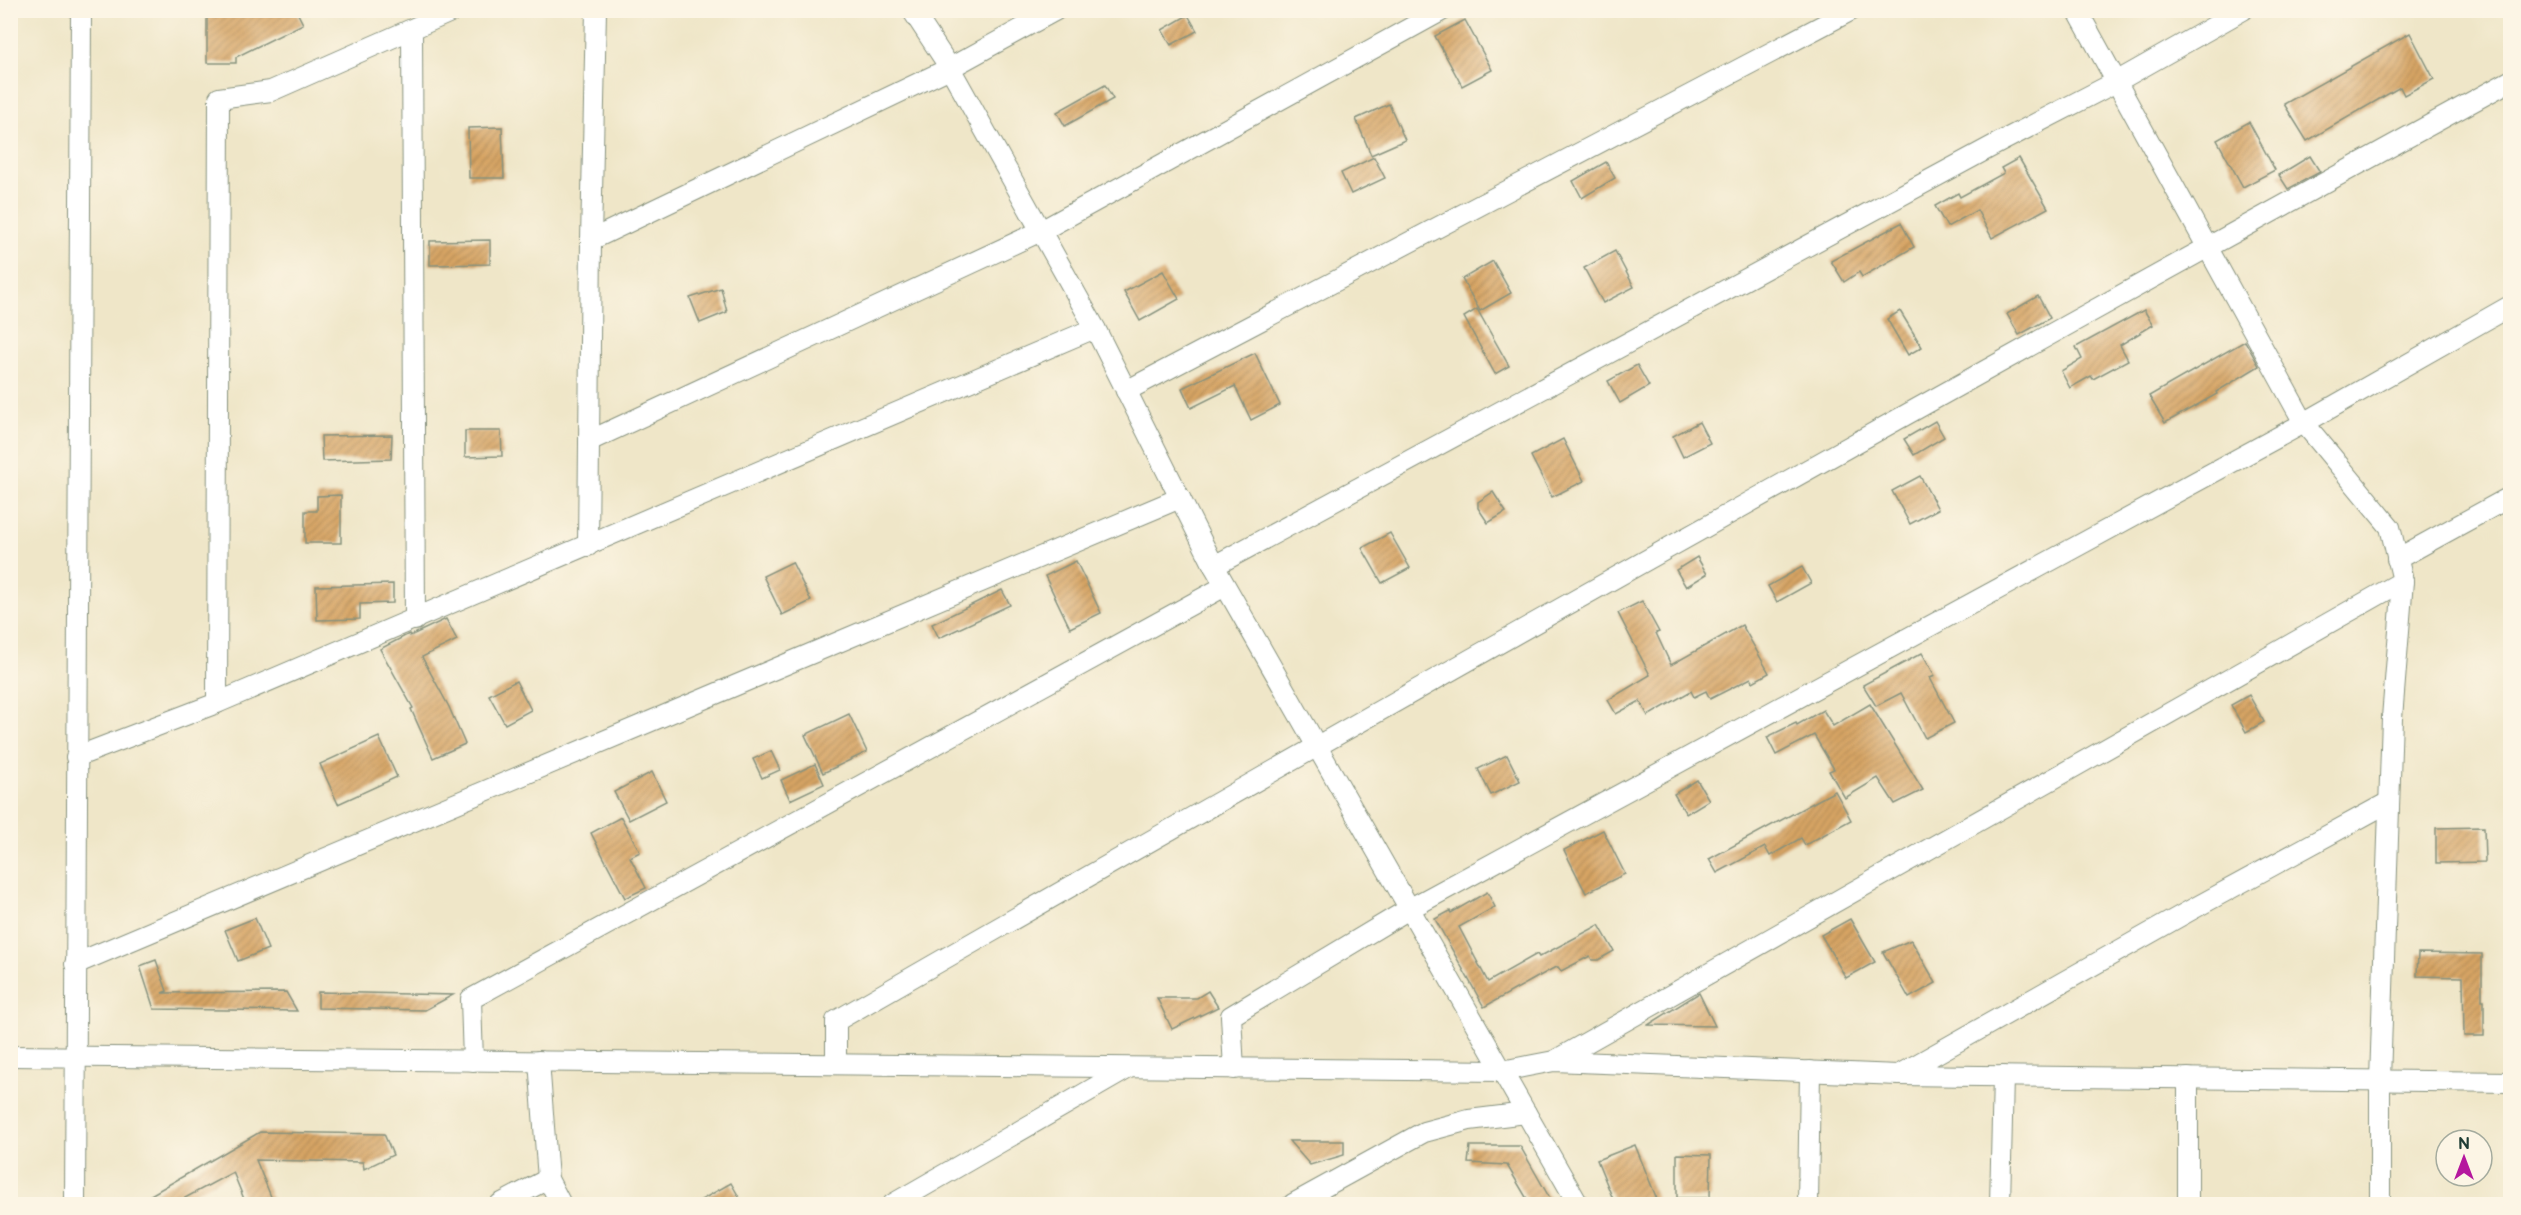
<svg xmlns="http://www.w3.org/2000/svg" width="2521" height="1215" viewBox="0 0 2521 1215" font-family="'Balsamiq Sans',sans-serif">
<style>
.building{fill:url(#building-hatch)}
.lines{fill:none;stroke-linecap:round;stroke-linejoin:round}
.minor-casing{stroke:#87927e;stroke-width:22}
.minor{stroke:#fff;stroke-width:20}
</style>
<defs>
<pattern id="building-hatch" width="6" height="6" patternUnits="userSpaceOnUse" patternTransform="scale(1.5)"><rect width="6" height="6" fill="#d7a464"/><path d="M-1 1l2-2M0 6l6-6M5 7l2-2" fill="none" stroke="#ae8753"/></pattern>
</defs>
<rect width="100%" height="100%" fill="#fcf5e5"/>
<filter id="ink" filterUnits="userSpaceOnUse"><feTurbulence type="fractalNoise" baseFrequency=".0167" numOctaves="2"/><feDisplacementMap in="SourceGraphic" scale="12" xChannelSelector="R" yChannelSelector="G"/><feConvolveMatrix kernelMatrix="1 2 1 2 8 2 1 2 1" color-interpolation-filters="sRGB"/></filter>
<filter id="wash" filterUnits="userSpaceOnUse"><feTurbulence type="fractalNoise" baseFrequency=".008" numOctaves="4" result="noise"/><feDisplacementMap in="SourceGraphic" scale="24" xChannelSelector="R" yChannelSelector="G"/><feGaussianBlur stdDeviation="1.35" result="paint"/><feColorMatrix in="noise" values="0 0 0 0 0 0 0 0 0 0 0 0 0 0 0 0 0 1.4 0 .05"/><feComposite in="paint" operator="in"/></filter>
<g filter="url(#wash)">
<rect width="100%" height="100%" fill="#efe6c8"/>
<g id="blocks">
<g class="building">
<polygon points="246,10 296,10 303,24 236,57 236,63 207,63 207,16 234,16"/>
<polygon points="1188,15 1197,31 1171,45 1162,30"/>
<polygon points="1465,20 1492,70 1462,86 1435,36"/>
<polygon points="2410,33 2434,79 2404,95 2400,87 2307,141 2284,104"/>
<polygon points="1105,85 1113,99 1065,126 1057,112"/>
<polygon points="1389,104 1405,140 1371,155 1356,119"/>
<polygon points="2249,122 2275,170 2243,187 2217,140"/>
<polygon points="502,127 504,178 469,178 468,128"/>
<polygon points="2310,156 2320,172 2288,189 2279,175"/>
<polygon points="1374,157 1385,178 1351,194 1341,173"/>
<polygon points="2019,158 2048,208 1992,238 1977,210 1947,227 1935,206 1958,193 1960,197 2004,173 2001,168"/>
<polygon points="1606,162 1615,178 1582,198 1573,181"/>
<polygon points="1901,223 1914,247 1862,277 1859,272 1844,282 1831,261"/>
<polygon points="490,240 490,264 430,265 430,241"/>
<polygon points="1615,251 1634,287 1603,303 1584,268"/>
<polygon points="1493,261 1511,293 1480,311 1462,279"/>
<polygon points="1163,271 1179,299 1140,321 1124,292"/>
<polygon points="721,288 727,312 700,323 690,298"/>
<polygon points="2038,296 2050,318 2019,335 2007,314"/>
<polygon points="1477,309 1509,366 1495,374 1464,317"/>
<polygon points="2144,310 2153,325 2120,345 2128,360 2093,379 2091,376 2070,388 2061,371 2082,359 2076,347"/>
<polygon points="1900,311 1922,347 1908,355 1887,319"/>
<polygon points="2245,341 2259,366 2216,392 2217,394 2165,423 2149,396"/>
<polygon points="1255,353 1280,405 1251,420 1235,386 1191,408 1182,388"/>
<polygon points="1637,365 1649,386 1620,403 1608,381"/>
<polygon points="1935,421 1944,437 1914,455 1904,439"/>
<polygon points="1699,422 1710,443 1683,457 1673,436"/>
<polygon points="465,431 501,431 502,456 465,457"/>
<polygon points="392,435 391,459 322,461 321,436"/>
<polygon points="1563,439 1584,481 1552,497 1531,456"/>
<polygon points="1920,476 1938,509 1910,524 1892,491"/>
<polygon points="1493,492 1506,512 1488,523 1478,508 1478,502"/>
<polygon points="341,495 341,543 305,543 305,511 317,511 317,496"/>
<polygon points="1390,533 1410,568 1382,583 1362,548"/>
<polygon points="1697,557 1707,574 1686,587 1676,570"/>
<polygon points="1076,561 1101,613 1070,628 1045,576"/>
<polygon points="792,562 811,601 782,615 763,576"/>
<polygon points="1802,567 1811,583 1777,602 1768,586"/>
<polygon points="393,584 393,603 360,604 360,619 317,620 316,586"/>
<polygon points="1002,590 1010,605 939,638 932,624"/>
<polygon points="1642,601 1659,632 1656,633 1671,665 1742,625 1769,673 1753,682 1751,678 1710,699 1706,691 1694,697 1691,691 1648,716 1640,701 1616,714 1608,700 1650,675 1618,613"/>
<polygon points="446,619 457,640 422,657 449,707 465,744 433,758 411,709 413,708 380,649 409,634 410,636"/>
<polygon points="1922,653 1935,676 1930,678 1954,723 1925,738 1901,693 1876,706 1863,685"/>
<polygon points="516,681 531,710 505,724 489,695"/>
<polygon points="2249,695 2264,722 2246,732 2231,705"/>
<polygon points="1870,704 1923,790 1895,804 1878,778 1845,798 1829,771 1834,769 1814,735 1776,755 1767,737 1796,723 1797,725 1823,710 1833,726"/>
<polygon points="849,714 867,752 823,773 805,735"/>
<polygon points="379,737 397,777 338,804 320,764"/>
<polygon points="771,751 780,770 762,778 753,759"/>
<polygon points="1507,755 1520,781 1491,795 1478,769"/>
<polygon points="815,764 824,784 790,800 781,780"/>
<polygon points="652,772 666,801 629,820 614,792"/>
<polygon points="1697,780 1709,800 1686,814 1674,794"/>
<polygon points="1835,791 1851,820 1805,845 1801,838 1770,856 1765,847 1717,873 1709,859"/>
<polygon points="621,817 640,852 630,857 646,888 625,898 591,833"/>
<polygon points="2484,827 2485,862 2436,863 2436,828"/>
<polygon points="1603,830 1625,874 1586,893 1564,850"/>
<polygon points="1487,892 1495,907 1459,927 1488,982 1537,954 1539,957 1599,925 1614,951 1598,960 1592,960 1590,956 1561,971 1558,967 1552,969 1484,1007 1435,919 1450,911 1451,913"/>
<polygon points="255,918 268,949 238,961 225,930"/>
<polygon points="1850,919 1875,962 1846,978 1821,935"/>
<polygon points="1911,940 1936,983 1909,998 1883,952"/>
<polygon points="2418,953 2482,954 2482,1000 2484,1000 2484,1036 2464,1036 2463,977 2417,976"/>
<polygon points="156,960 167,991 162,993 286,992 297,1011 154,1009 140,966"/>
<polygon points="1208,991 1218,1007 1172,1029 1157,998 1197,998"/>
<polygon points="318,992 453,995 425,1010 318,1008"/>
<polygon points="1699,993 1715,1026 1648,1025"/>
<polygon points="260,1132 384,1134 393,1155 364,1169 363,1162 256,1160 274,1204 246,1204 233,1172 174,1204 135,1204"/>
<polygon points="1289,1141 1344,1141 1344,1155 1310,1165"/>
<polygon points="1635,1145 1652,1187 1659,1204 1615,1204 1597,1160"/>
<polygon points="1470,1146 1520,1146 1553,1204 1530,1204 1507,1165 1468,1163"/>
<polygon points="1677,1154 1711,1155 1710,1198 1677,1198"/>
<polygon points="731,1183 743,1204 694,1204"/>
</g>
</g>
</g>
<g filter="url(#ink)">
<use href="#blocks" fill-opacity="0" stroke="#87927e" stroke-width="1.5"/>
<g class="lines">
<defs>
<g id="minor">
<polyline points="912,10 950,68 1095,328 1214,566 1578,1204"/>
<polyline points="2077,10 2304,423 2390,527 2403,581 2392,718 2380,1080 2380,1204"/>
<polyline points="412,30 415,620"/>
<polyline points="591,240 950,68 1056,10"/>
<polyline points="1126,391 1852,10"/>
<polyline points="589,441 1041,231 1443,10"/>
<polyline points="588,546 591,240 596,10"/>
<polyline points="2397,559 2510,497"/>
<polyline points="1214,566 2002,141 2116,82 2243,10"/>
<polyline points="217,703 219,98 271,91 455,10"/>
<polyline points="76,757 217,703 1095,328"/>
<polyline points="75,964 1180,498"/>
<polyline points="10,1056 1502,1071 1554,1061 1898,1075 2510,1082"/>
<polyline points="473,1061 471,999 1225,586"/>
<polyline points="539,1061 548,1179 561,1204"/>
<polyline points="1554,1061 2403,581"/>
<path d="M836 1064V1021C1391 702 1949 388 2510 81"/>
<polyline points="1234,1069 1231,1016 1409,909 2304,423 2510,306"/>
<polyline points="1900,1074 2191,910 2389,802"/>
<polyline points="2188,1078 2188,1204"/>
<polyline points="75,1204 81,10"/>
<polyline points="500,1204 548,1179"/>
<polyline points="893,1204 1127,1069"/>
<polyline points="1293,1204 1424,1132 1469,1120 1526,1113"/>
<polyline points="1808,1204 1810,1071"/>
<polyline points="2000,1204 2003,1076"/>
</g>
</defs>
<use href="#minor" class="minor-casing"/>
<use href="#minor" class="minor"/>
</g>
</g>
<rect width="2521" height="1215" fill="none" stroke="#fcf5e5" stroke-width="36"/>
<g transform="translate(2464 1158)"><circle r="28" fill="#fcf5e5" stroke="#a4ab9e" stroke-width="1.5"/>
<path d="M0-4.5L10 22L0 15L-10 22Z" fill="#b5179e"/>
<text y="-9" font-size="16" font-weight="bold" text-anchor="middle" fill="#1f3d34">N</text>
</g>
</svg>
